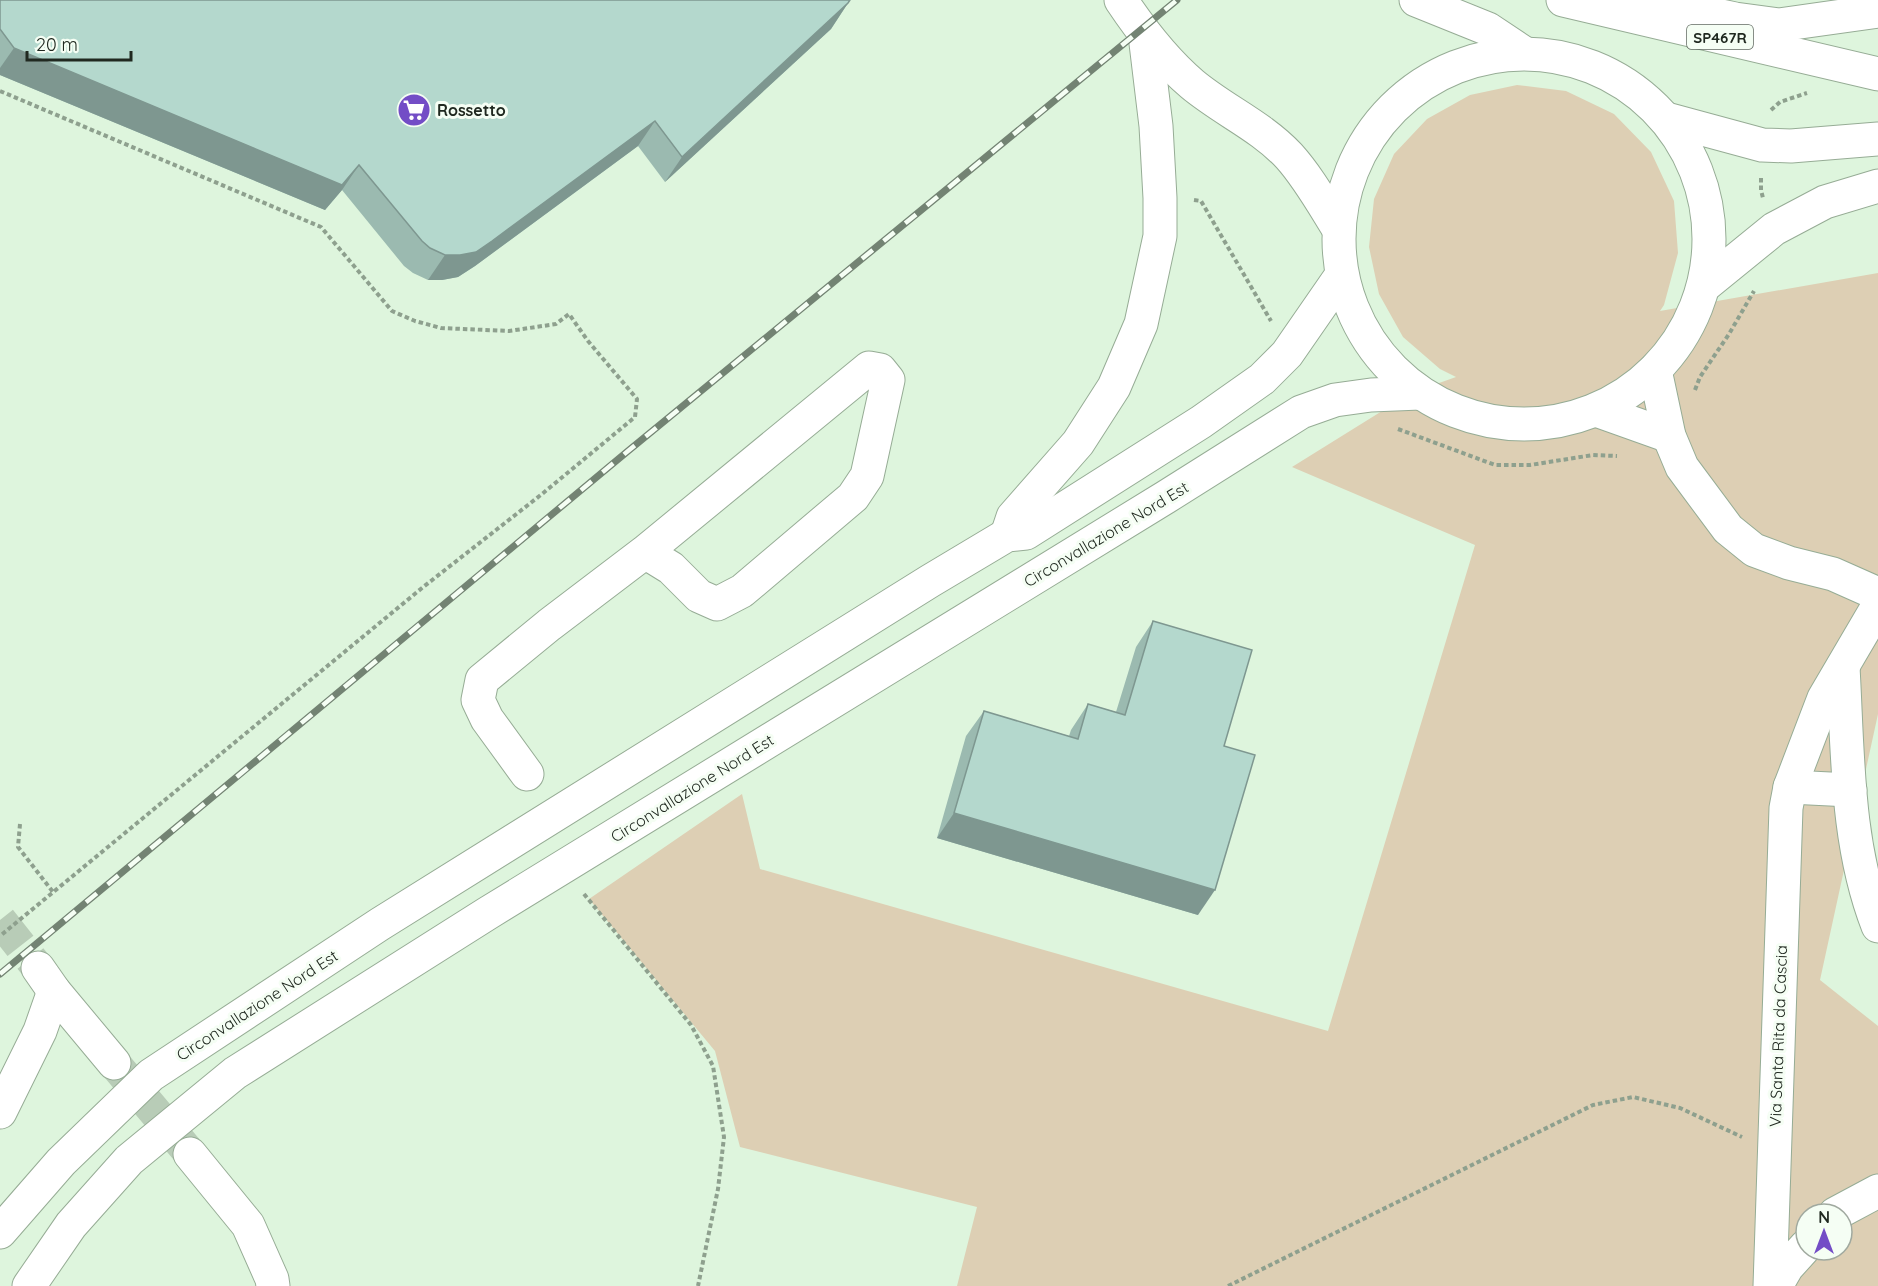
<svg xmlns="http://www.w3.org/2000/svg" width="1878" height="1286" viewBox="0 0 1878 1286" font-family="Quicksand,sans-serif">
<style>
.green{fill:#ddcfb4;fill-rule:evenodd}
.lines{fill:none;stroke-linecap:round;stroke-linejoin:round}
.minor-tunnel{stroke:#b8ccb7;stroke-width:33;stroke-dasharray:33 16;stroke-linecap:butt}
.minor-casing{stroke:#96ac95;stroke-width:35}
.major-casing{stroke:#96ac95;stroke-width:35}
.path{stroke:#8ea08e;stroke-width:4;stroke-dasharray:4.5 3;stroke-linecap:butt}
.minor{stroke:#fff;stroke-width:33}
.major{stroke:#fff;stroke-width:33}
.rail-casing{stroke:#738373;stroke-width:7}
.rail{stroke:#f5fef4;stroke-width:4.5;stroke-dasharray:14;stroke-linecap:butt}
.wall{fill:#9bbab0}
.shaded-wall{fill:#7e9790}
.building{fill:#b4d8cd;stroke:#7e9790;stroke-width:1.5}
.labels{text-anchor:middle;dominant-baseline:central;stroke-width:6;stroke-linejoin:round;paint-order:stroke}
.shield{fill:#f5fef4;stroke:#606960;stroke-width:1.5}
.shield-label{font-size:15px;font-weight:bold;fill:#202920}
.poi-label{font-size:16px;font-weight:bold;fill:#202920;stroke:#f5fef4;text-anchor:start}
.street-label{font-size:16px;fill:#202920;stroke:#f5fef4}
</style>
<rect width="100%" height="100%" fill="#def5dd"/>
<path class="green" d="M1517 85 1566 91 1614 114 1651 152 1674 201 1678 253 1664 305 1660 311 1878 273V714L1820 980 1878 1026V1286H957L977 1207 740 1147 715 1051 589 899 742 794 760 869 1328 1031 1475 545 1292 467 1411 393 1456 377 1440 369 1403 337 1379 294 1369 247 1374 199 1394 154 1427 119 1470 95ZM1806 1214H1842V1250H1806Z"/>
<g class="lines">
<g class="minor-tunnel">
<polyline points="0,920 38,968"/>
<polyline points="114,1063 187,1150"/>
</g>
<defs>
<g id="minor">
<polyline points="1647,0 1735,19 1779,25 1878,11"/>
<polyline points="1655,370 1669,436 1682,467 1728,529 1754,550 1789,563 1833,574 1878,594"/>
<polyline points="1596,410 1669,436"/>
<path d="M1843 667C1848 754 1846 844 1878 926"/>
<polyline points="527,774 487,719 478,700 482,680 549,625 645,552 869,368 880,370 888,380 867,476 853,497 742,591 717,604 699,596 671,568 645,552"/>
<polyline points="1790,787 1850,790"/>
<polyline points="38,968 54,991 114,1063"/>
<polyline points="0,1112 40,1031 54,991"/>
<polyline points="190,1154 248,1225 272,1279 273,1286"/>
<polyline points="1835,1214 1878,1191"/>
<polyline points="1770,1286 1786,808 1790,787 1824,698 1878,606"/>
<polyline points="1776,1286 1787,1267 1806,1246"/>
</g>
<g id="major">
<path d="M1121 0C1141 30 1164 60 1192 84 1223 110 1261 126 1289 156 1308 177 1323 204 1338 228"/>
<polyline points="1416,0 1488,29 1524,53"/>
<polyline points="1563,0 1878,74"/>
<circle cx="1524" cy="239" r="185"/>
<polyline points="1666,119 1762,145 1791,146 1878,139"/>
<polyline points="1704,286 1774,229 1825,202 1878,186"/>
<polyline points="1007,535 1013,517 1078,443 1114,387 1141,324 1160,236 1160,198 1156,126 1145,35"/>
<polyline points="0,1232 61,1162 151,1075 380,924 930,581 1007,535 1026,533 1201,422 1262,379 1287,354 1341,276"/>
<polyline points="29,1286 71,1225 129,1160 235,1073 488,913 1166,497 1301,412 1335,400 1371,395 1420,393"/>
</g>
</defs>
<use href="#minor" class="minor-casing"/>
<use href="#major" class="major-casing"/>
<g class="path">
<polyline points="0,91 321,227 392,311 415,321 441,328 509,331 556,324 569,314 588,341 637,399 635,417 542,494 422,588 0,936"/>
<polyline points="1771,110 1780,102 1807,93"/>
<polyline points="1761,178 1761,190 1763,198"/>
<polyline points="1194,200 1201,201 1271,321"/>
<polyline points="1695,390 1700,377 1729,334 1754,291"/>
<polyline points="1398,429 1495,465 1530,465 1593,455 1617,456"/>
<polyline points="20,824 18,847 53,892"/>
<polyline points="584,894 691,1025 713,1066 724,1137 718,1189 698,1286"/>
<polyline points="1228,1286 1593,1105 1633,1097 1680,1108 1742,1137"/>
</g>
<use href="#minor" class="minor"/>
<use href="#major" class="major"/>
<defs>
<polyline id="rail" points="0,974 628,451 1177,0"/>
</defs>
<use href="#rail" class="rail-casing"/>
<use href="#rail" class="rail"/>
</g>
<g class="wall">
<polygon points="0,0 848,3 831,29 665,182 638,146 475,266 458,277 442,280 428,280 413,273 404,266 342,190 325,210 0,75"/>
<polygon points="1153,621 1224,746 1198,915 937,838 966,736 984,711 1069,736 1071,730 1088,704 1116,712 1136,647"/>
</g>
<g class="shaded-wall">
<polygon points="848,3 831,29 665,182 682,157"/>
<polygon points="14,48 359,165 342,190 325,210 0,75 0,68"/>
<polygon points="655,121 638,146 475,266 458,277 442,280 428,280 445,255"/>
<polygon points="954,813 1215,890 1198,915 937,838"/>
</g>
<g class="building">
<polygon points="0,0 850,0 848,3 682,157 655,121 492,241 476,252 460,255 445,255 430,248 422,241 359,165 342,185 14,48 0,29"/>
<polygon points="1153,621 1252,650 1224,746 1255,755 1215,890 954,813 984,711 1078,739 1088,704 1125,715"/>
</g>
<defs>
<symbol id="supermarket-disc" viewBox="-11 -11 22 22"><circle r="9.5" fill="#734dc6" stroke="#f5fef4"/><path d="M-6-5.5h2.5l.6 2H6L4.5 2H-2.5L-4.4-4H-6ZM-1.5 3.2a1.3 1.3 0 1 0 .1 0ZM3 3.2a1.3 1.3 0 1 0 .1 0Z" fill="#fff"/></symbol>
</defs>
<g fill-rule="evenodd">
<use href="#supermarket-disc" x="395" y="91" width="38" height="38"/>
</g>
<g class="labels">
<rect class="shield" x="1687" y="25" width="66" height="24" rx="4.5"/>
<g class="shield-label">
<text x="1720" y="37">SP467R</text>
</g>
<g class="poi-label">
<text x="437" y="110">Rossetto</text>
</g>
<g class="street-label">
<text transform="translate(1106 534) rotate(-31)">Circonvallazione Nord Est</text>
<text transform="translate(692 788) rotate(-32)">Circonvallazione Nord Est</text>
<text transform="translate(257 1005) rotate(-33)">Circonvallazione Nord Est</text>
<text transform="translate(1778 1036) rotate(-88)">Via Santa Rita da Cascia</text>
</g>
</g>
<g transform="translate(1824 1232)"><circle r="28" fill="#f5fef4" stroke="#a0a99f" stroke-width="1.5"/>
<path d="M0-4.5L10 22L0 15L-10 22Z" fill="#734dc6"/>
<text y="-9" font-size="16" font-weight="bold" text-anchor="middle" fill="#202920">N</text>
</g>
<path d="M27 51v9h104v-9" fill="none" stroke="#202920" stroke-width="3"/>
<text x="36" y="51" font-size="18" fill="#202920" stroke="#f5fef4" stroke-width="4.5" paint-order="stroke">20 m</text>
</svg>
